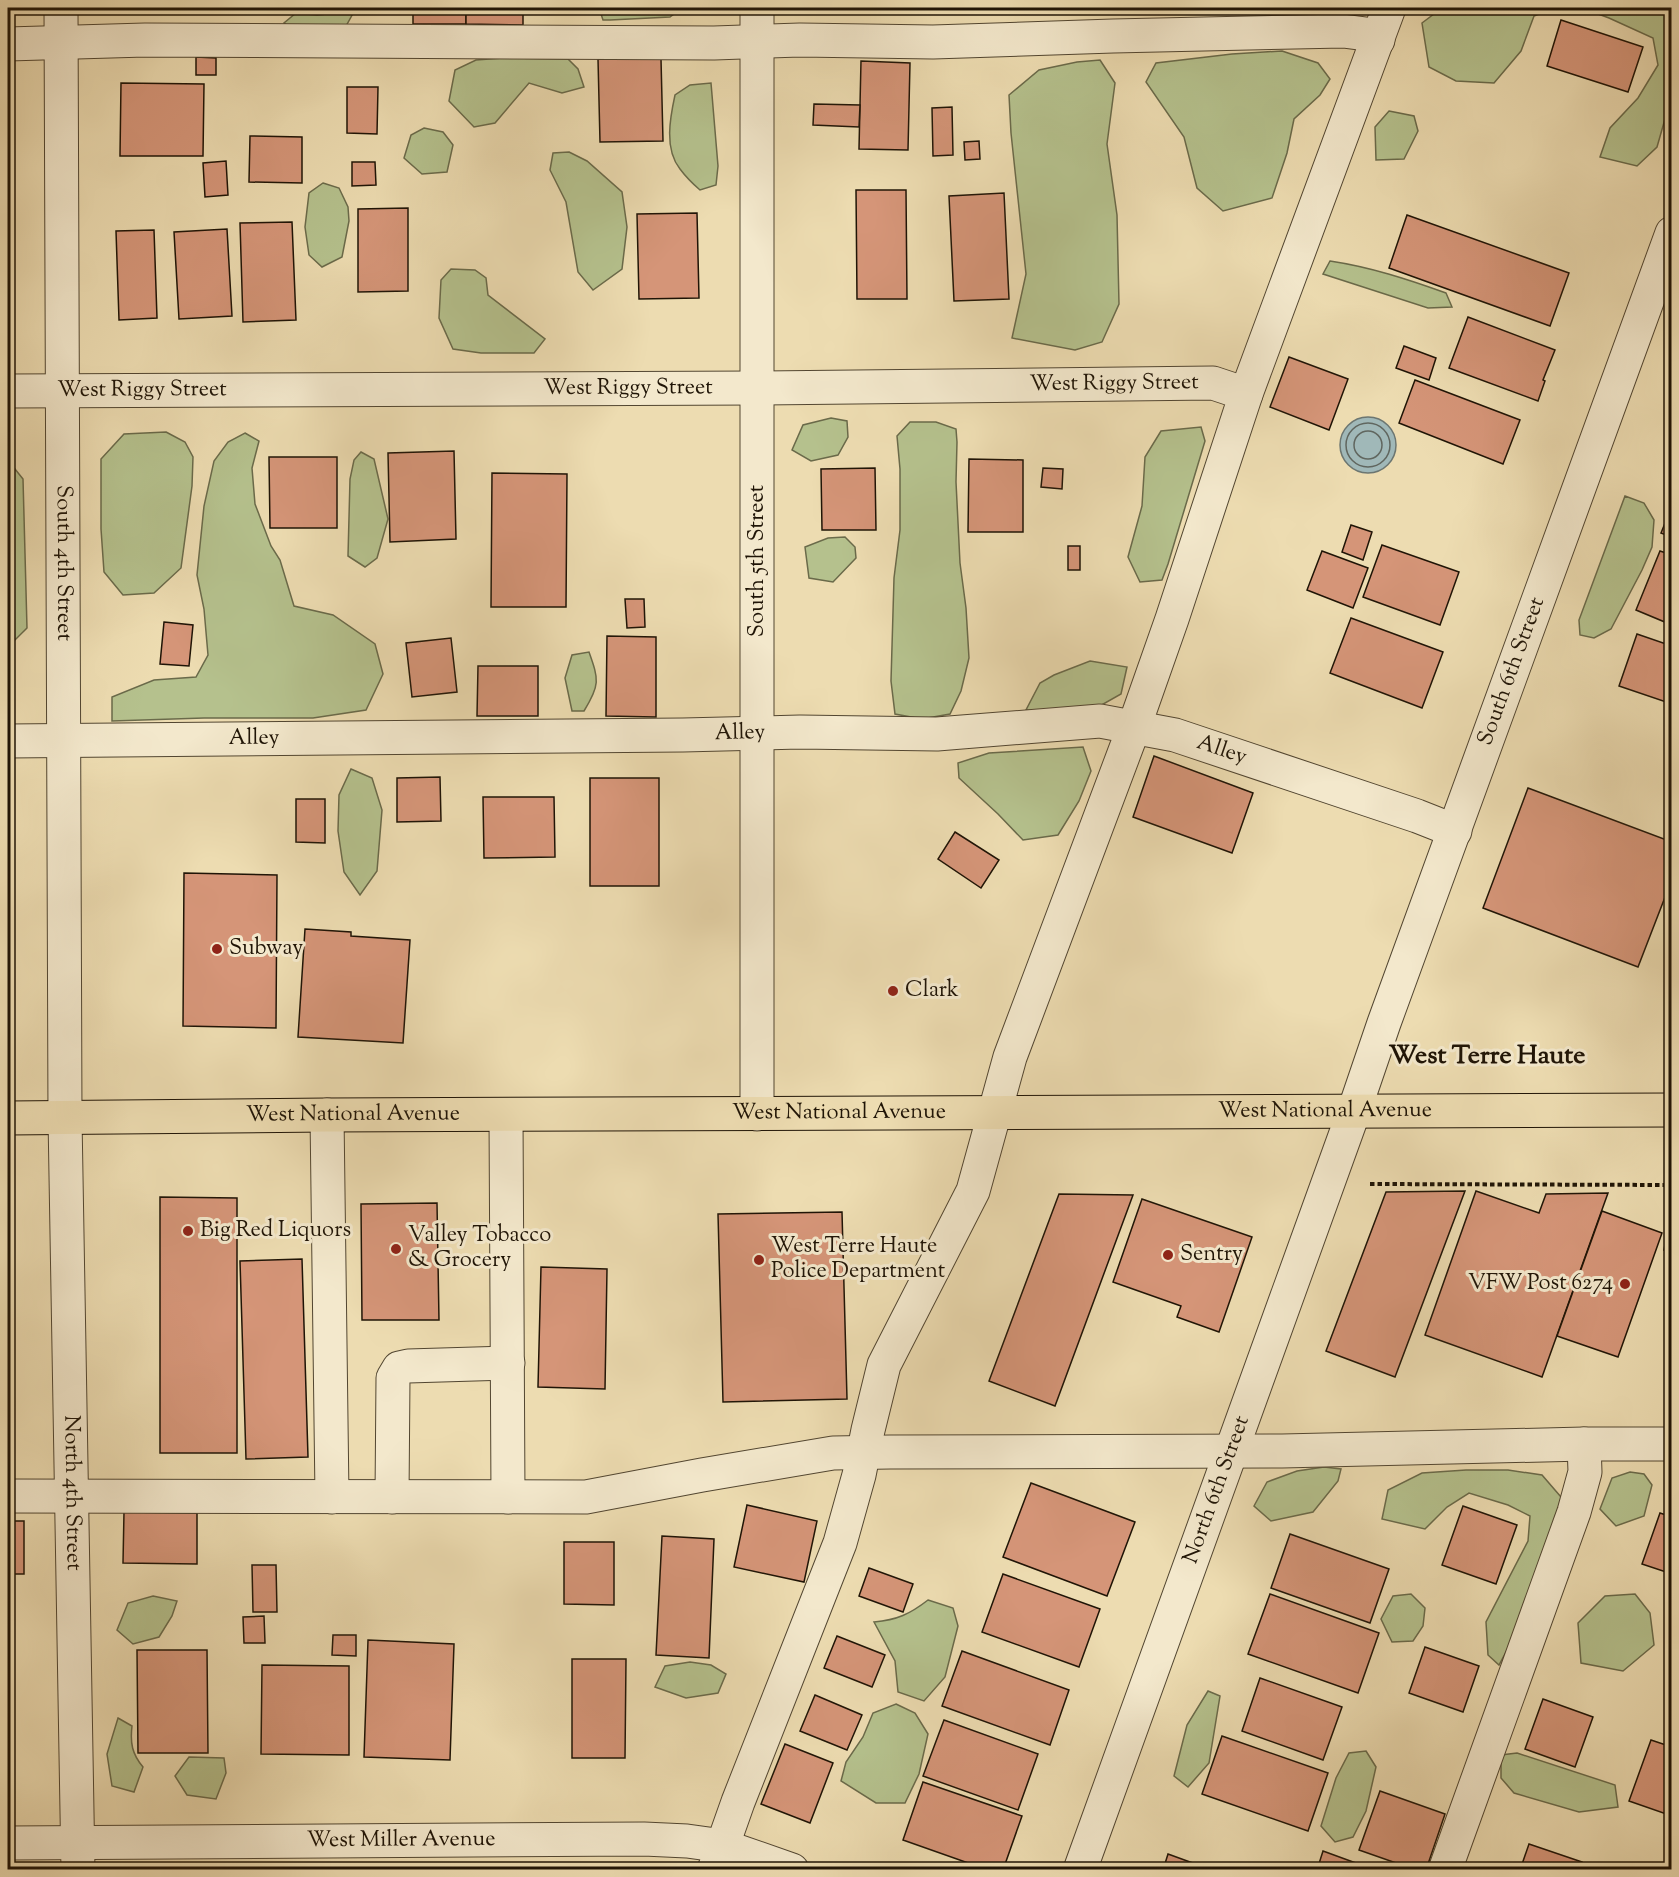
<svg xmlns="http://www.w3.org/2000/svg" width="1679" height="1877" viewBox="0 0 1679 1877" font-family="'Sorts Mill Goudy',serif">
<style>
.green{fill:#b5c18d;stroke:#6a6a4a;stroke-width:1.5}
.water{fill:#a0b8b8;stroke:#6c7671;stroke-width:1.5}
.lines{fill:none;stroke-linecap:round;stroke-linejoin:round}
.shore{stroke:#60665f;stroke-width:1.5}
.building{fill:#d59578;stroke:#1f1406;stroke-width:1.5}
.minor-casing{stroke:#524631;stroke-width:35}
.major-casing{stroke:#1f1406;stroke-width:35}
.path{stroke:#1f1406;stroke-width:4;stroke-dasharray:4.5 3;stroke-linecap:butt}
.minor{stroke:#f3e8cc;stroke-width:33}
.major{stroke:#eddcb1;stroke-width:33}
.poi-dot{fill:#8f2418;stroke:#f3e8cc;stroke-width:2}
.labels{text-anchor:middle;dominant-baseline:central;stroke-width:6;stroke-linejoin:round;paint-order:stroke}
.street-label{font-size:22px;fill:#1f1406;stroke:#f3e8cc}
.poi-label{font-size:22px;fill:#1f1406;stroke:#f3e8cc;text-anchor:start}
.quarter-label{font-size:26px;font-weight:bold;fill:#1f1406;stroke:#f3e8cc}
</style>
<rect width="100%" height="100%" fill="#eddcb1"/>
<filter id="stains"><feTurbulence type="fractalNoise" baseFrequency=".00333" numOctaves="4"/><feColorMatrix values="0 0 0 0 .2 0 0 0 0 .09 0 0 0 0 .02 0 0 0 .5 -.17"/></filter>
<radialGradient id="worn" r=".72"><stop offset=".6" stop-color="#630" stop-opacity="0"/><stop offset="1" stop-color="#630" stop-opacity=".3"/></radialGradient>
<g class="green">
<polygon points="343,8 356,8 346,26 295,31 284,23 296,13 317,15 338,13"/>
<polygon points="599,8 682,8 670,17 610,20 603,20"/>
<polygon points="1442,8 1554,8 1534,16 1521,51 1494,83 1456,81 1429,67 1422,23"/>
<polygon points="1582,8 1671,8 1671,98 1657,147 1637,166 1600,157 1610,128 1638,98 1658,65 1653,38 1609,18"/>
<polygon points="1282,51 1318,63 1330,79 1320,95 1294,119 1287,153 1272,198 1223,211 1197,188 1184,137 1146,82 1156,63 1232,54"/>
<polygon points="503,58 568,59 578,69 584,87 562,93 529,83 495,123 474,127 449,101 455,70 476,60"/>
<polygon points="1100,60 1115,83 1107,144 1117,215 1119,304 1102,342 1075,350 1012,338 1026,274 1011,133 1009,95 1039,70 1077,62"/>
<path d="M711 83 718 166 716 185 700 190C693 184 686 177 680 169 664 149 670 118 675 95L690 85Z"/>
<polygon points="1389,111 1414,116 1418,131 1404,159 1376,160 1375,127"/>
<polygon points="424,128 443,132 453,145 447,172 422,174 404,158 411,135"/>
<polygon points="569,152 587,161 622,192 627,227 622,269 593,290 578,272 566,202 550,170 553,153"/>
<polygon points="323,183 339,188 348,207 349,221 342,257 322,267 309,255 305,227 309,193"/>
<path d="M1330 261C1370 267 1407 279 1446 293L1452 307 1428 308 1323 274Z"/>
<polygon points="451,269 475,270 486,278 488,295 545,339 534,353 481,353 453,349 439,318 441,280"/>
<polygon points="831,418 847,421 848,437 838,455 811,461 792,450 803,425"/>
<polygon points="910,422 936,422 956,429 957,442 956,482 960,563 966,608 969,658 961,691 950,714 922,719 895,714 891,681 894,578 900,530 900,469 897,436"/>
<polygon points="1201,427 1205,441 1168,564 1162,580 1140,582 1128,557 1142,506 1145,457 1161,431"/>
<polygon points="166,432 185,442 193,457 192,486 181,568 154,593 123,595 104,572 101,529 101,459 124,434"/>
<polygon points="245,433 259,441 252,468 255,504 271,546 280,560 294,606 333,615 375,644 383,674 366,710 313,718 204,718 112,721 112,697 154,680 196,677 208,655 204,609 197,575 204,506 214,461 228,442"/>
<polygon points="361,452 374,459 388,519 377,558 365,567 348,556 350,479 354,460"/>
<polygon points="15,469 23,479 27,628 12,643 8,642 8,489"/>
<polygon points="1625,496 1644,503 1654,520 1652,547 1642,570 1611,629 1594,638 1580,635 1579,620"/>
<polygon points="845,537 855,547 856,558 833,582 809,578 805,547 828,538"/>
<path d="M589 652C599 680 600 685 584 711H572L565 678 572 655Z"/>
<polygon points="1090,661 1127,667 1121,694 1091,711 1044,713 1026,710 1040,683 1054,675"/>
<polygon points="1083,747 1091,771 1079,801 1058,835 1023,840 998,814 959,778 958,763 989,753"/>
<polygon points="351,769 372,778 382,810 377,871 360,895 344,872 338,831 339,795"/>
<polygon points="1324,1467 1341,1469 1338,1481 1313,1512 1271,1521 1254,1506 1267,1482 1297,1471"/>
<polygon points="1466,1470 1508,1470 1542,1475 1561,1497 1557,1525 1521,1624 1499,1665 1488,1655 1486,1622 1528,1541 1530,1516 1508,1505 1469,1493 1447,1507 1425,1529 1382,1519 1388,1490 1422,1473"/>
<polygon points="1630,1472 1644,1474 1652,1485 1644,1516 1616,1526 1600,1509 1612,1478"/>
<polygon points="1411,1594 1425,1608 1423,1626 1413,1641 1392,1642 1381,1619 1393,1596"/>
<polygon points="1635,1594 1650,1613 1654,1645 1623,1671 1581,1663 1578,1623 1605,1596"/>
<polygon points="153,1596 177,1601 172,1616 159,1637 133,1644 117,1630 128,1603"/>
<path d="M928 1600 953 1608 958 1626 945 1677 924 1701 898 1692 895 1661 874 1622C897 1620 910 1614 928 1600Z"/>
<polygon points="690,1662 711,1665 726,1674 718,1693 686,1698 655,1687 665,1666"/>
<polygon points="1208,1691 1220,1696 1209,1763 1188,1787 1174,1776 1187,1725"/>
<polygon points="896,1704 915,1713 928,1734 919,1774 905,1803 876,1803 841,1781 846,1762 863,1737 873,1713"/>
<path d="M118 1718 132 1726C130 1743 132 1754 143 1767L134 1792 112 1786 107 1754Z"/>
<polygon points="1366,1751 1376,1767 1366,1811 1353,1837 1335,1842 1321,1826 1336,1778 1349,1753"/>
<polygon points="1517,1753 1615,1785 1618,1807 1579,1812 1514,1793 1501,1778 1501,1755"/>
<polygon points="189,1757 224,1758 226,1773 216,1799 187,1795 175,1776"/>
</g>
<circle class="water" cx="1368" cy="445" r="28"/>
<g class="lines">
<g class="shore">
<circle cx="1368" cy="445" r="22"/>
<circle cx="1368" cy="445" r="14"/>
</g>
</g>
<g class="building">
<rect x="413" y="8" width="53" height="16"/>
<polygon points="466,8 523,8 523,25 466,24"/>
<polygon points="1094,8 1133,8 1132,13"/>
<polygon points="1561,20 1643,47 1628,92 1547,66"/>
<polygon points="196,57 216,58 216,75 196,75"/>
<polygon points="598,59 661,59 663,141 600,142"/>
<polygon points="861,61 910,63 908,150 859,149"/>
<polygon points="121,83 204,84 203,156 120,156"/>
<polygon points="347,87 378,87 377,134 347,133"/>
<polygon points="814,104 860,105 859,127 813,125"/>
<polygon points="952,107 953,155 933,156 932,108"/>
<polygon points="250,136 302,137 302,183 249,182"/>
<polygon points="979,141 980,159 965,160 964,142"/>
<polygon points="226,161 228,195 205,197 203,163"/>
<polygon points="352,162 375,162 376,185 352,186"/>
<polygon points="856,190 906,190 907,299 857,299"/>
<polygon points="1004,193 1009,299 954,301 949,196"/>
<polygon points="408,208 408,291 358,292 358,209"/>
<polygon points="697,213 699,298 639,299 637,214"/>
<polygon points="1407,215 1569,273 1550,326 1389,268"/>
<polygon points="292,222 296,320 243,322 240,223"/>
<polygon points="227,229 232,316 179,319 174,232"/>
<polygon points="154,230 157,318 119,320 116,231"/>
<polygon points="1468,317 1555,350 1543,380 1545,381 1538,401 1449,368"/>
<polygon points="1404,346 1436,358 1429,380 1396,368"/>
<polygon points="1289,357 1348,379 1329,430 1270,407"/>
<polygon points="1415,380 1520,420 1503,464 1399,423"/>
<polygon points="454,451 456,539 390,542 388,453"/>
<polygon points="269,457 337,457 337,528 270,528"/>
<polygon points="969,459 1023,460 1023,532 968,532"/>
<polygon points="875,468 876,530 822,530 821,469"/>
<polygon points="1043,468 1063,469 1062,489 1041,487"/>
<polygon points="492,473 567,474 566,607 491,607"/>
<polygon points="1672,506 1672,537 1661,533"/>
<polygon points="1351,525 1372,532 1363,560 1342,552"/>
<polygon points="1382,545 1459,572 1440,625 1363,597"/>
<rect x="1068" y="546" width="12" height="24"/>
<polygon points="1322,551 1368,568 1353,608 1307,590"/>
<polygon points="1660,551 1672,555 1672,625 1636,610"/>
<polygon points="625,599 644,599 645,627 627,628"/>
<polygon points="1351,618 1443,652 1422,708 1330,673"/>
<polygon points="164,622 193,625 189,666 160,664"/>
<polygon points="1637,634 1672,646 1672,704 1619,686"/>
<polygon points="607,636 656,637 656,717 606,716"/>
<polygon points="451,638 457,692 412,697 406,643"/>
<polygon points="478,666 538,666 538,716 477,716"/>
<polygon points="1154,756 1253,793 1232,853 1133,817"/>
<polygon points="440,777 441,821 397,822 397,778"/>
<rect x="590" y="778" width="69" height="108"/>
<polygon points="1528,788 1672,842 1672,879 1638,967 1483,908"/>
<polygon points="483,797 554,797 555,857 484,858"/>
<polygon points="296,799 325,799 325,843 296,842"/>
<polygon points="955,832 999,860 981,888 938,859"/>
<polygon points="8,846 11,846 12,983 8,983"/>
<polygon points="184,873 277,875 276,1028 183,1026"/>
<polygon points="305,929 351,932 351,936 410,940 403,1043 298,1037"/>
<polygon points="1465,1191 1395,1377 1326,1351 1386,1192"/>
<polygon points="1476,1191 1539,1213 1546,1194 1608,1193 1542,1377 1425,1335"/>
<polygon points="1059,1194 1133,1195 1055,1406 989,1381"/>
<polygon points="160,1197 237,1198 237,1453 160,1453"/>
<polygon points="1142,1199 1252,1237 1219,1332 1177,1317 1181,1306 1113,1282"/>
<polygon points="437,1203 439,1320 362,1320 361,1204"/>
<polygon points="1602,1211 1662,1233 1618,1357 1557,1336"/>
<polygon points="842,1212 847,1399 723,1402 718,1214"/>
<polygon points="1668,1228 1672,1228 1672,1251 1664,1250"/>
<polygon points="302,1259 308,1457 246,1459 240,1261"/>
<polygon points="541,1267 607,1269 605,1389 538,1387"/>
<polygon points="1031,1483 1135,1522 1107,1596 1003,1557"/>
<polygon points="747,1505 817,1521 804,1582 734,1567"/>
<polygon points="1463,1506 1517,1525 1496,1584 1442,1565"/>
<polygon points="124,1512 197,1513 197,1564 123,1563"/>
<polygon points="1660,1513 1672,1517 1672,1574 1642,1564"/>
<rect x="8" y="1521" width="16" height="53"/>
<polygon points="1290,1534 1389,1569 1370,1623 1271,1588"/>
<polygon points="662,1536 714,1539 709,1658 656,1655"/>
<polygon points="564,1542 614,1542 614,1605 564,1604"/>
<polygon points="252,1565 276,1565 277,1612 253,1612"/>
<polygon points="869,1568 913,1584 903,1612 859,1596"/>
<polygon points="1003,1574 1100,1609 1079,1667 982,1632"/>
<polygon points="1270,1594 1379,1633 1358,1693 1248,1654"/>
<polygon points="264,1616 265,1643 244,1643 243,1617"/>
<polygon points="333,1635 356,1635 356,1656 332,1655"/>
<polygon points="837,1636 885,1655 872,1687 824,1668"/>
<polygon points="368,1640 454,1644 450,1760 364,1757"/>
<polygon points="1425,1647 1479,1666 1463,1712 1409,1693"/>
<polygon points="137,1650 207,1650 208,1753 138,1753"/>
<polygon points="962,1651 1069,1690 1050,1745 942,1706"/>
<polygon points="572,1659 626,1659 625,1758 572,1758"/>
<polygon points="262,1665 349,1666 349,1755 261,1754"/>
<polygon points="1260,1678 1342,1707 1323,1760 1242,1731"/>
<polygon points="815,1695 862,1715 847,1750 800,1731"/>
<polygon points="1543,1699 1593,1717 1575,1767 1525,1749"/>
<polygon points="944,1720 1038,1754 1018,1810 923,1776"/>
<polygon points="1222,1736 1328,1773 1308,1831 1202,1794"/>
<polygon points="1651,1740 1672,1747 1672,1816 1629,1801"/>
<polygon points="785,1744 833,1763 810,1823 761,1804"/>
<polygon points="923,1782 1022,1816 1003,1870 988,1870 903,1840"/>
<polygon points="1380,1791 1445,1814 1426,1870 1416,1870 1359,1850"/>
<polygon points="1529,1844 1582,1862 1579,1870 1520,1870"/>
<polygon points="1323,1851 1375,1870 1317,1870"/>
<polygon points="1168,1854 1212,1870 1163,1870"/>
</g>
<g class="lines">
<defs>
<g id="minor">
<path id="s1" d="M61 8 65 1118 78 1870"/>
<polyline points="8,44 145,40 714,43 800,40 933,42 1113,36 1343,31 1366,34 1378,40"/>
<path id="s2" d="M8 391 757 388 1213 383 1246 394"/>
<path id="s3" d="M8 741 683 735 800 732 937 734 1100 721 1175 735 1417 816 1455 831"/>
<polyline points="757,1114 757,8"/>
<polyline points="327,1115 332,1497"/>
<polyline points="506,1115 508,1497"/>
<polyline points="8,1496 586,1497 702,1475 833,1453 890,1452 1282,1451 1584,1444 1672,1444"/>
<polyline points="392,1497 393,1378 399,1368 408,1366 508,1363"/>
<path id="s4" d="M8 1843 644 1839 687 1841 723 1846 792 1870"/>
<polyline points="714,1870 738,1802 840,1543 859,1475 868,1430 884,1365 973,1191 1010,1057 1134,727 1172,619 1246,394 1389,8"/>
<path id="s5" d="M1080 1870 1354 1111 1384 1023 1672 233"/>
<polyline points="1445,1870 1574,1512 1585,1472 1584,1444"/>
</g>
<g id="major">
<path id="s6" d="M8 1118 327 1115 1672 1110"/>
</g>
</defs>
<use href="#minor" class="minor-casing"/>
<use href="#major" class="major-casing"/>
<polyline class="path" points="1370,1184 1672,1185"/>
<use href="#minor" class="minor"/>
<use href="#major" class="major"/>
</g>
<g class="poi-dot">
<circle cx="217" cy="949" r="6"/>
<circle cx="893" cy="991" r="6"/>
<circle cx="188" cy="1231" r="6"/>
<circle cx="396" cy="1249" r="6"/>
<circle cx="1168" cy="1255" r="6"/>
<circle cx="759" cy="1260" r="6"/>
<circle cx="1625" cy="1284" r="6"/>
</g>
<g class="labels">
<g class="street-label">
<text stroke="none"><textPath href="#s2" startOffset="1106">West Riggy Street</textPath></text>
<text stroke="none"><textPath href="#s2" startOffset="620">West Riggy Street</textPath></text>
<text stroke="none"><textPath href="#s2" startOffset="134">West Riggy Street</textPath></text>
<text transform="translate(758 561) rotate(-90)">South 5th Street</text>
<text stroke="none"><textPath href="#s1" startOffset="555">South 4th Street</textPath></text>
<text stroke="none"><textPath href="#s5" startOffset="1274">South 6th Street</textPath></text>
<text stroke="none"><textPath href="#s3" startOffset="732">Alley</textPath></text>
<text stroke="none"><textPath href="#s3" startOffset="246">Alley</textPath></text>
<text stroke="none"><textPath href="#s3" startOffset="1218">Alley</textPath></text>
<text stroke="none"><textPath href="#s6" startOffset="1317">West National Avenue</textPath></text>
<text stroke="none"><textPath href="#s6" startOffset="831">West National Avenue</textPath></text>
<text stroke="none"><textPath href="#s6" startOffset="345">West National Avenue</textPath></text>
<text stroke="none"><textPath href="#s5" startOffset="404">North 6th Street</textPath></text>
<text stroke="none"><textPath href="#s1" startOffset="1485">North 4th Street</textPath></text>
<text stroke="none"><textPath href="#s4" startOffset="393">West Miller Avenue</textPath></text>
</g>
<g class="poi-label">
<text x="229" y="949">Subway</text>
<text x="905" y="991">Clark</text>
<text x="200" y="1231">Big Red Liquors</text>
<text x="408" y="1236">Valley Tobacco<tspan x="408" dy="25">&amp; Grocery</tspan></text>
<text x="771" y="1247">West Terre Haute<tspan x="771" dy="25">Police Department</tspan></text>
<text x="1180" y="1255">Sentry</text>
<text x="1613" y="1284" text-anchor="end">VFW Post 6274</text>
</g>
<g class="quarter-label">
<text x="1487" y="1056">West Terre Haute</text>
</g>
</g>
<rect width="1679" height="1877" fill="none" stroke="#eddcb1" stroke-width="30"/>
<rect x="9" y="9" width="1661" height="1859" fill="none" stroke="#1f1406" stroke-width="3"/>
<rect x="15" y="15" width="1649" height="1847" fill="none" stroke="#1f1406" stroke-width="1.5"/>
<rect width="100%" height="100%" filter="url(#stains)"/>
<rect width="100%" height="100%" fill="url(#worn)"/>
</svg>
